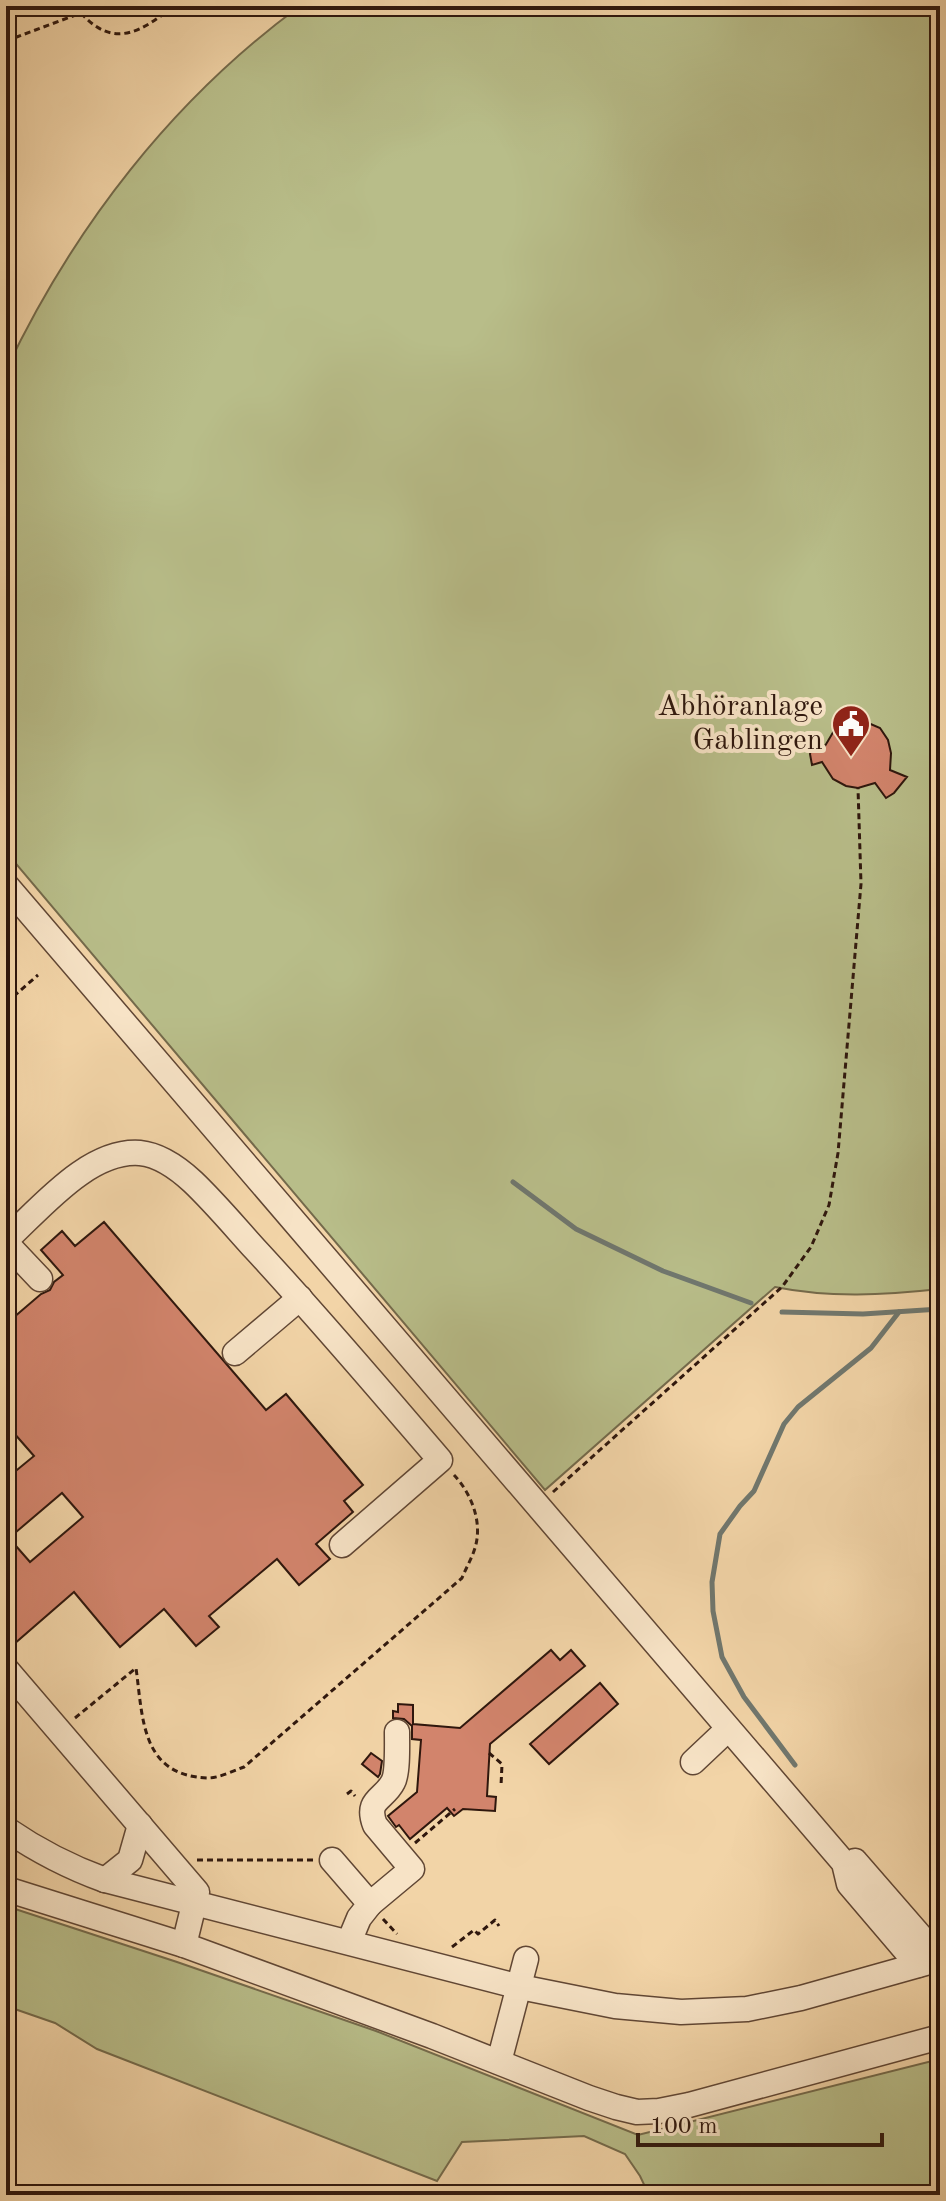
<svg xmlns="http://www.w3.org/2000/svg" width="946" height="2201" viewBox="0 0 946 2201" font-family="'Old Standard TT',serif">
<style>
.green{fill:#b8bd89;stroke:#746a4b;stroke-width:2}
.lines{fill:none;stroke-linecap:round;stroke-linejoin:round}
.stream{stroke:#70776e;stroke-width:5}
.building{fill:#d2846c;stroke:#2f170d;stroke-width:2;fill-rule:evenodd}
.minor-casing{stroke:#604634;stroke-width:27}
.path{stroke:#2f170d;stroke-width:3;stroke-dasharray:6 4;stroke-linecap:butt}
.minor{stroke:#f7e3c6;stroke-width:24}
.labels{text-anchor:middle;dominant-baseline:central;stroke-width:8;stroke-linejoin:round;paint-order:stroke}
.poi-label{font-size:30px;fill:#2f170d;stroke:#f7e3c6;text-anchor:end}
</style>
<rect width="100%" height="100%" fill="#f2d4a7"/>
<filter id="stains"><feTurbulence type="fractalNoise" baseFrequency=".0025" numOctaves="4"/><feColorMatrix values="0 0 0 0 .2 0 0 0 0 .09 0 0 0 0 .02 0 0 0 .5 -.17"/></filter>
<radialGradient id="worn" r=".72"><stop offset=".6" stop-color="#630" stop-opacity="0"/><stop offset="1" stop-color="#630" stop-opacity=".3"/></radialGradient>
<g class="green">
<path d="M300 6H940V1289C885 1295 829 1298 775 1287L545 1490 6 852V370C74 227 172 100 300 6Z"/>
<polygon points="6,1906 177,1962 376,2031 638,2135 940,2059 940,2195 649,2195 640,2176 625,2154 584,2136 462,2142 437,2181 97,2049 55,2023 6,2006"/>
</g>
<g class="lines">
<g class="stream">
<polyline points="513,1182 576,1229 663,1271 751,1303"/>
<polyline points="782,1312 863,1314 940,1309"/>
<polyline points="795,1765 744,1697 722,1657 713,1611 712,1582 720,1534 740,1506 754,1491 784,1424 798,1407 871,1348 899,1312"/>
</g>
</g>
<g class="building">
<polygon points="866,722 880,728 888,740 891,753 890,770 907,777 894,793 886,798 875,783 858,788 846,786 833,779 822,762 812,765 810,754 812,744 825,746 835,729 849,723"/>
<path d="M104 1222 266 1410 286 1394 363 1485 344 1501 353 1512 316 1544 330 1559 299 1585 277 1559 209 1616 219 1627 196 1646 164 1609 120 1647 74 1592 6 1651V1479L34 1456 6 1424V1324L41 1294 50 1290 54 1282 63 1275 41 1250 62 1231 75 1246ZM62 1493 83 1517 30 1562 9 1538Z"/>
<polygon points="551,1650 560,1660 571,1650 585,1666 490,1744 487,1796 496,1797 495,1811 463,1809 454,1816 447,1808 410,1839 399,1825 396,1827 388,1816 417,1792 421,1740 412,1739 412,1726 404,1719 393,1718 393,1711 398,1712 398,1704 413,1705 413,1724 460,1728"/>
<polygon points="600,1683 618,1704 549,1764 530,1744"/>
<polygon points="371,1753 382,1761 380,1774 378,1777 362,1764"/>
</g>
<g class="lines">
<defs>
<g id="minor">
<polyline points="6,885 844,1863 849,1884 918,1965"/>
<path d="M6 1240C41 1208 89 1149 140 1153 160 1155 179 1169 193 1182 215 1203 235 1227 255 1249 319 1318 379 1389 440 1460L342 1545"/>
<polyline points="6,1243 40,1279"/>
<polyline points="235,1353 300,1298"/>
<polyline points="6,1669 197,1892 184,1945"/>
<polyline points="693,1762 728,1729"/>
<path d="M6 1829C38 1851 69 1867 105 1880L520 1987 615 2006 681 2012 747 2009 801 1998 940 1959"/>
<polyline points="332,1860 370,1904 359,1918 349,1942"/>
<polyline points="855,1861 940,1959"/>
<polyline points="105,1880 130,1860 140,1825"/>
<polyline points="6,1889 184,1945 432,2036 589,2098 616,2107 637,2112 659,2111 689,2105 940,2037"/>
<path d="M370 1904 412 1869 375 1825C365 1799 384 1800 393 1782 398 1773 397 1744 397 1732"/>
<polyline points="499,2062 526,1959"/>
</g>
</defs>
<use href="#minor" class="minor-casing"/>
<g class="path">
<path d="M6 41 81 13C114 50 142 31 174 6"/>
<polyline points="6,1003 38,975"/>
<polyline points="553,1492 782,1287 811,1247 829,1205 838,1153 861,884 858,788"/>
<path d="M75 1718 136 1668C143 1719 141 1776 208 1778 219 1778 233 1771 244 1767L462 1578C466 1568 472 1558 475 1548 483 1522 471 1493 454 1475"/>
<polyline points="489,1753 502,1764 501,1786"/>
<polyline points="347,1794 351,1791 355,1796"/>
<polyline points="415,1843 455,1809"/>
<polyline points="197,1860 313,1860"/>
<polyline points="383,1919 397,1934"/>
<polyline points="452,1947 474,1930 478,1934 495,1920 499,1926"/>
</g>
<use href="#minor" class="minor"/>
</g>
<defs>
<symbol id="civic-pin" viewBox="-11 -11 22 30"><path d="M0 17L-7.5 6A9.5 9.5 0 1 1 7.5 6Z" fill="#8f2418" stroke="#f7e3c6"/><path d="M-.6-6.5H3V-4.5H.6V-3L4-1V1h2V6H-6V1h2V-1L-.6-3ZM-1.2 2.5V6h2.4V2.5Z" fill="#fff"/></symbol>
</defs>
<g fill-rule="evenodd">
<use href="#civic-pin" x="829" y="702" width="44" height="60"/>
</g>
<g class="labels">
<g class="poi-label">
<text x="823" y="707">Abhöranlage<tspan x="823" dy="34">Gablingen</tspan></text>
</g>
</g>
<rect width="946" height="2201" fill="none" stroke="#f2d4a7" stroke-width="32"/>
<rect x="8" y="8" width="930" height="2185" fill="none" stroke="#2f170d" stroke-width="4"/>
<rect x="16" y="16" width="914" height="2169" fill="none" stroke="#2f170d" stroke-width="2"/>
<path d="M638 2133v12h244v-12" fill="none" stroke="#2f170d" stroke-width="4"/>
<text x="650" y="2133" font-size="24" fill="#2f170d" stroke="#f7e3c6" stroke-width="6" paint-order="stroke">100 m</text>
<rect width="100%" height="100%" filter="url(#stains)"/>
<rect width="100%" height="100%" fill="url(#worn)"/>
</svg>
